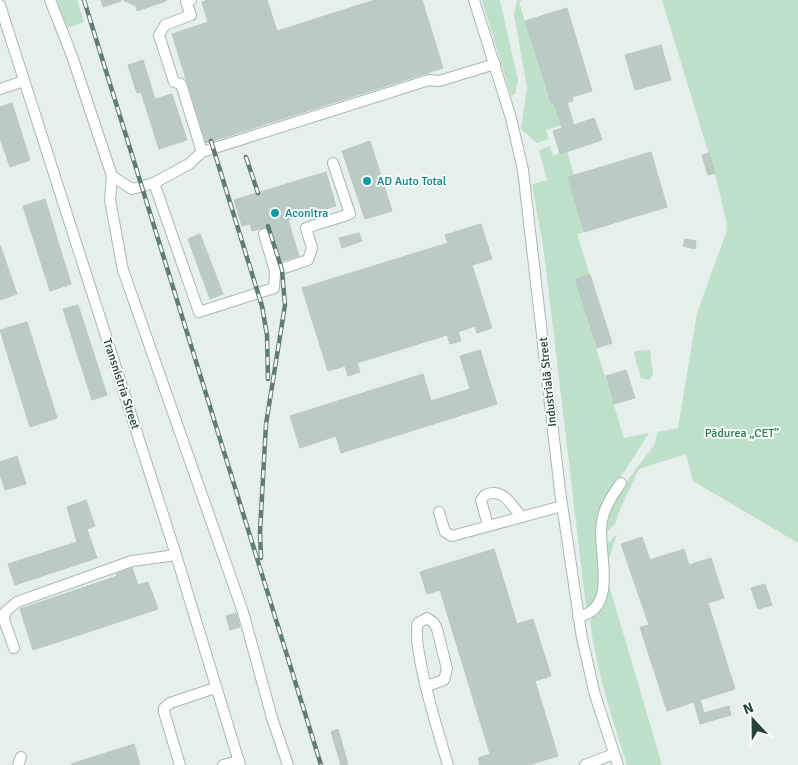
<svg xmlns="http://www.w3.org/2000/svg" width="798" height="765" viewBox="0 0 798 765" font-family="Signika,sans-serif">
<style>
.green{fill:#bfe0c8}
.building{fill:#bbcac4;stroke:#b8c9c2}
.lines{fill:none;stroke-linecap:round;stroke-linejoin:round}
.minor-casing{stroke:#a8b8b2;stroke-width:12}
.minor{stroke:#fff;stroke-width:10}
.rail-casing{stroke:#5f7d75;stroke-width:4.5}
.rail{stroke:#f7fbf9;stroke-width:2.5;stroke-dasharray:8;stroke-linecap:butt}
.culture-dot{fill:#0f9aa8;stroke:#f7fbf9;stroke-width:2}
.labels{text-anchor:middle;dominant-baseline:central;stroke-width:4;stroke-linejoin:round;paint-order:stroke}
.culture-label{font-size:12px;fill:#0d838f;stroke:#f7fbf9;text-anchor:start}
.street-label{font-size:12px;fill:#24423a;stroke:#f7fbf9}
.park-label{font-size:12px;fill:#2d7a4b;stroke:#f7fbf9}
</style>
<rect width="100%" height="100%" fill="#e6efeb"/>
<g class="green">
<polygon points="56,0 77,0 84,22 68,28"/>
<polygon points="482,0 500,0 518,80 515,94 511,96"/>
<polygon points="517,0 523,0 519,2 550,104 554,103 562,125 546,130 549,139 537,143 521,129 527,87 514,15"/>
<path d="M662 0H798V543L693 481 686 454 639 469 621 507 615 524 604 534C609 500 635 471 655 444L657 432 678 428 697 313 726 233 727 224 716 178Z"/>
<polygon points="550,146 553,156 567,151 574,175 568,177 584,232 577,234 590,275 575,280 624,438 649,433 609,495 598,599 589,610 586,607 544,252 532,184 547,180 539,150"/>
<polygon points="650,350 653,374 650,380 641,378 634,354 635,351"/>
<path d="M617 534 609 558V585L662 765H627C612 718 596 671 590 621 612 597 608 575 607 544Z"/>
</g>
<g class="building">
<polygon points="101,0 121,0 121,1 103,7"/>
<polygon points="123,0 166,0 166,1 137,11 136,6"/>
<polygon points="208,0 267,0 277,31 375,0 422,0 443,68 206,143 172,34 208,22 202,2"/>
<polygon points="567,8 592,91 572,97 573,101 567,103 574,125 594,118 602,140 560,154 553,131 562,128 554,103 551,104 525,21"/>
<polygon points="661,45 671,80 635,90 625,55"/>
<polygon points="143,60 155,99 172,94 187,140 159,149 141,92 137,93 128,65"/>
<polygon points="12,103 30,160 10,167 0,138 0,107"/>
<polygon points="370,141 392,211 365,219 342,151"/>
<polygon points="651,152 667,207 584,232 568,177"/>
<polygon points="709,153 715,173 708,175 702,155"/>
<polygon points="326,172 336,206 288,220 299,256 282,261 271,226 252,231 250,224 242,226 234,200"/>
<polygon points="45,199 71,284 50,291 23,206"/>
<polygon points="481,224 492,259 472,265 492,328 477,333 475,326 458,332 461,341 450,344 447,335 357,363 360,372 348,376 345,366 328,371 302,288 448,243 445,235"/>
<polygon points="359,233 362,241 342,248 339,238"/>
<polygon points="200,234 223,294 210,299 188,239"/>
<polygon points="685,239 696,241 695,249 683,246"/>
<polygon points="0,245 17,294 0,300"/>
<polygon points="590,275 612,343 597,348 575,279"/>
<polygon points="78,305 107,395 92,400 63,309"/>
<polygon points="27,322 57,418 30,427 0,330"/>
<polygon points="480,350 497,404 341,453 336,436 300,448 290,416 423,374 431,401 470,389 460,356"/>
<polygon points="626,370 635,398 614,404 606,376"/>
<polygon points="17,456 26,484 5,490 0,474 0,462"/>
<polygon points="86,500 95,526 87,529 97,558 15,585 8,564 77,542 67,507"/>
<polygon points="642,537 650,560 684,549 689,565 711,558 724,598 708,603 735,689 700,700 704,713 729,706 731,715 700,724 694,702 667,711 640,627 649,625 621,544"/>
<polygon points="494,549 517,624 533,619 551,676 535,681 558,756 529,765 480,765 478,758 490,754 440,590 427,594 420,572"/>
<polygon points="132,568 138,585 148,582 158,609 33,650 20,609 117,576 116,574"/>
<polygon points="765,584 772,605 758,609 751,588"/>
<polygon points="236,613 240,627 230,630 226,616"/>
<polygon points="338,729 348,765 341,765 331,732"/>
<polygon points="134,744 140,765 72,765 71,764"/>
</g>
<g class="lines">
<defs>
<g id="minor">
<polyline points="50,0 72,56 112,176 132,189 154,183 199,312 274,288 275,271 308,260 312,248 306,228 350,214 333,163"/>
<polyline points="191,0 186,2 191,15 165,25 159,35 174,82 181,84 202,152"/>
<polyline points="474,0 511,118 523,170 560,491 582,638 595,695 618,765"/>
<polyline points="0,5 176,555 240,765"/>
<polyline points="0,89 24,81"/>
<polyline points="112,176 110,200 123,270 243,612 272,718 288,765"/>
<polyline points="154,183 189,164 202,152 429,80 439,81 495,64"/>
<polyline points="264,234 275,271"/>
<polyline points="439,512 445,532 452,536 562,506"/>
<path d="M488 526 481 500 485 495C503 487 510 504 522 517"/>
<path d="M578 617C621 608 596 550 602 521 604 507 613 494 621 483"/>
<polyline points="14,648 4,620 5,612 17,602 132,561 176,555"/>
<path d="M427 686 444 680 447 669 437 629 434 623 427 618 418 623C411 647 440 738 448 765"/>
<polyline points="18,765 21,757"/>
<polyline points="180,765 164,712 164,708 170,703 215,688"/>
<polyline points="223,765 239,761"/>
<polyline points="585,765 614,754"/>
</g>
</defs>
<use href="#minor" class="minor-casing"/>
<use href="#minor" class="minor"/>
<defs>
<g id="rail">
<polyline points="84,0 321,765"/>
<polyline points="211,141 262,306 267,335 268,379"/>
<polyline points="246,157 258,193"/>
<polyline points="261,558 260,532 266,424 285,305 282,270 268,226"/>
</g>
</defs>
<use href="#rail" class="rail-casing"/>
<use href="#rail" class="rail"/>
</g>
<g class="culture-dot">
<circle cx="367" cy="181" r="5"/>
<circle cx="275" cy="213" r="5"/>
</g>
<g class="labels">
<g class="culture-label">
<text x="377" y="181">AD Auto Total</text>
<text x="285" y="213">Aconitra</text>
</g>
<g class="street-label">
<text transform="translate(548 382) rotate(-96)">Industrială Street</text>
<text transform="translate(121 384) rotate(72)">Transnistria Street</text>
</g>
<g class="park-label">
<text x="742" y="433">Pădurea „CET”</text>
</g>
</g>
<g transform="translate(753 720) rotate(338)" stroke="#f7fbf9" stroke-width="4" paint-order="stroke">
<path d="M0-4L9 19L0 12L-9 19Z" fill="#24423a"/>
<text y="-8" font-size="14" font-weight="bold" text-anchor="middle" fill="#24423a">N</text>
</g>
</svg>
